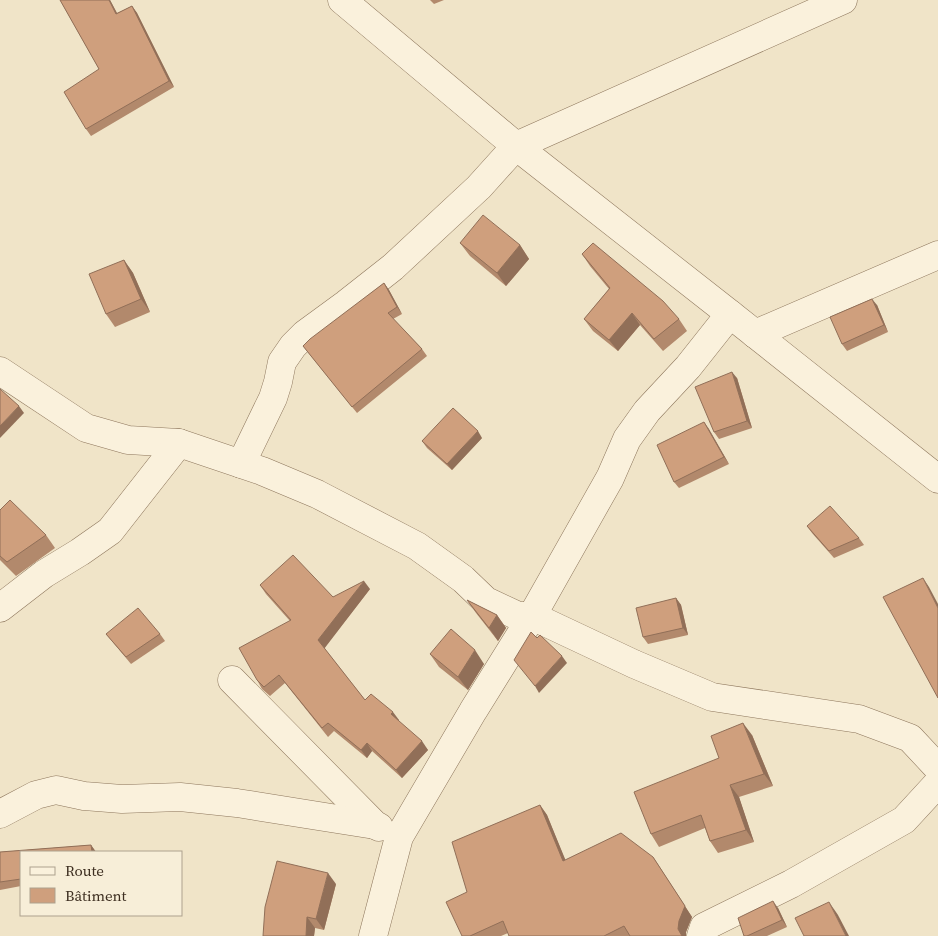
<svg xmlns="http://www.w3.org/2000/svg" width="938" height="936" viewBox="0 0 938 936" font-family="'Source Serif 4',serif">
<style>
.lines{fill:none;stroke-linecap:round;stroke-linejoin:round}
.street-casing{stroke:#8d765c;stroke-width:29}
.street{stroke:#faf1dc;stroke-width:28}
.wall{fill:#b2896c}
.shaded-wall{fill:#916f58}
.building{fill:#cf9f7d;stroke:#916f58}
</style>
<rect width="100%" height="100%" fill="#f0e4c8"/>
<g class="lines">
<defs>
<g id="street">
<polyline points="342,0 516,146 730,314 938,479"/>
<polyline points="755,334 938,255"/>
<polyline points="0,371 86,428 128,440 179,443 262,471 317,494 417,546 463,579 486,601 518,616 532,616 634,664 712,697 859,719 910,738 938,768"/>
<polyline points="241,464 273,398 278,382 282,362 293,346 305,334 346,304 393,267 479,187 516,146 843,0"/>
<polyline points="0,608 44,574 80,552 110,531 179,443"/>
<polyline points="232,680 375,825 379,827"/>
<polyline points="0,814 36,795 56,790 84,796 122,799 180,797 237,803 375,825"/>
<polyline points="373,936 399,837 473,711 532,616 610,478 627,439 647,411 688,367 730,314"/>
<polyline points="701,936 704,927 791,884 904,820 938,783"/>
</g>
</defs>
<use href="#street" class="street-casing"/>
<use href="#street" class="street"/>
</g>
<g class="wall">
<polygon points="60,0 110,0 117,13 132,6 137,13 174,87 91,136 86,129 99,69"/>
<polygon points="430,0 444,0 434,4"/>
<polygon points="460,243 520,245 529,259 506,286 470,256"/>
<polygon points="582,254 679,319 687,331 663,351 640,325 618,351 593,331 584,319 609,289 590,266"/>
<polygon points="124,260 133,273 150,312 115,327 106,314"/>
<polygon points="384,283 389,290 402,314 393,319 422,349 427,356 357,413 303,346"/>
<polygon points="877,305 888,332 847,351 842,344"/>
<polygon points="737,378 752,428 719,439 714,432"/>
<polygon points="704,422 729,464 679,488 674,482"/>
<polygon points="482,438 452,470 427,448 422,441"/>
<polygon points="0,510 46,535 55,548 16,576 0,560"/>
<polygon points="807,526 859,538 864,545 834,558 812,533"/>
<polygon points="260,585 333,597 370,589 324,648 365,700 399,720 398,721 428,750 402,778 372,751 367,758 334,731 328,737 285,683 270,696 262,689 257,680 290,621 266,594"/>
<polygon points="676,598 681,605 688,635 648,644 643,637"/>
<polygon points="467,600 497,615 506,628 498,641 476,613"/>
<polygon points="106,634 160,634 165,641 131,664"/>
<polygon points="430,654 484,664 468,690 439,667"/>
<polygon points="752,735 773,786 739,797 754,842 718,853 710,841 705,828 659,847 651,834 719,758"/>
<polygon points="540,805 547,815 565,860 653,857 692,917 686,932 686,936 509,936 508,933 501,936 462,936 467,892"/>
<polygon points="91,845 96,852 21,852 21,886 0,890 0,852"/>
<polygon points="336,884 324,930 315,928 314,936 263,936"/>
<polygon points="778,908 787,927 767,936 744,936"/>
</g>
<g class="shaded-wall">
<polygon points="109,0 110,0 121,21 116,14"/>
<polygon points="132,6 137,13 174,87 169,81"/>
<polygon points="520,245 529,259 506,286 497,273"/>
<polygon points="124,260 133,273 150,312 141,299"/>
<polygon points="384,283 389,290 402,314 397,307"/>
<polygon points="872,299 877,305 888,332 884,325"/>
<polygon points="632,313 640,325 618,351 609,340"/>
<polygon points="732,372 737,378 752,428 747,421"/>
<polygon points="19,406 24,413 0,438 0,426"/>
<polygon points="704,422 709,429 729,464 724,457"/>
<polygon points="478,431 482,438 452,470 447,464"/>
<polygon points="923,578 929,587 938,604 938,608"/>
<polygon points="364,581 370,589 324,649 318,640"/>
<polygon points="676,598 681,605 688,635 683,628"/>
<polygon points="497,615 506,628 498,641 489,628"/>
<polygon points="475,650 484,664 468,690 458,677"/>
<polygon points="562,656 567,663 539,693 535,686"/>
<polygon points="393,712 399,720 397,722 391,714"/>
<polygon points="743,723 752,735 773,786 764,774"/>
<polygon points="422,741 428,750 402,778 396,770"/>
<polygon points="367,743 372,751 367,758 361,750"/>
<polygon points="730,785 739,797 754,842 746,830"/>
<polygon points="540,805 547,815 570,871 563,861"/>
<polygon points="91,845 96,852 92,852"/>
<polygon points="653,857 692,917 686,932 686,936 682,936 678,929"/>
<polygon points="328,873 336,884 324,930 316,919"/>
<polygon points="773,901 778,908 787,927 782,920"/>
<polygon points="829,902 838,915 849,936 846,936"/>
<polygon points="307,917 315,928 314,936 306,936"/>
</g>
<g class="building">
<polygon points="60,0 109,0 116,14 132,6 169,81 86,129 64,92 99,69"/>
<polygon points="483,215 520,245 497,273 460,243"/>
<polygon points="593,243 663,301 679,319 654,339 632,313 609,340 584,319 610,288 582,254"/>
<polygon points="124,260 141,299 106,314 89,274"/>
<polygon points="384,283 397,307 388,313 422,349 352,407 303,346 310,339"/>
<polygon points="872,299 884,325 842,344 830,317"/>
<polygon points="732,372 747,421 714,432 695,387"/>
<polygon points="0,389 19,406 0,426"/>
<polygon points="453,408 478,431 447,464 422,441"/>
<polygon points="704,422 724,457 674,482 657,445"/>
<polygon points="10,500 46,535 7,562 0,556 0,510"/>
<polygon points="830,506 859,538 829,551 807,526"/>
<polygon points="293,555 333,597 364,581 318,640 365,700 371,694 393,712 391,714 422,741 396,770 367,743 361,750 328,723 322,728 279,675 264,687 257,680 239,648 291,620 260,585"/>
<polygon points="923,578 938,608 938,698 883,597"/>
<polygon points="676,598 683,628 643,637 636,608"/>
<polygon points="467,600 497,615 489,628"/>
<polygon points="138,608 160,634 126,657 106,634"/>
<polygon points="451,629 475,650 458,677 430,654"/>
<polygon points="531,632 537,638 540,635 562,656 535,686 514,660"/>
<polygon points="743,723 764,774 730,785 746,830 710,841 701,815 651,834 634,792 719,758 711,736"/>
<polygon points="540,805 563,861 621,833 653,857 685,906 679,921 678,929 682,936 630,936 624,926 604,936 509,936 503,921 470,936 462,936 446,902 467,892 452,842"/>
<polygon points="91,845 92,852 21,852 21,879 0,882 0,852"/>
<polygon points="277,861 328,873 316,919 307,917 306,936 263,936 265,907"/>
<polygon points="773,901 782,920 747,936 744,936 738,918"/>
<polygon points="829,902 846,936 804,936 795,918"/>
</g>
<rect x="20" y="851" width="162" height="65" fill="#f7eed8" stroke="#ada18e"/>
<rect x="30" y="867" width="25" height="8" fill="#faf1dc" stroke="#ada18e"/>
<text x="65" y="876" font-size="15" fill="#3d2e20">Route</text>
<rect x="30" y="888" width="25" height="15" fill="#cf9f7d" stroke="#ada18e"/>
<text x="65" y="901" font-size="15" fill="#3d2e20">Bâtiment</text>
</svg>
